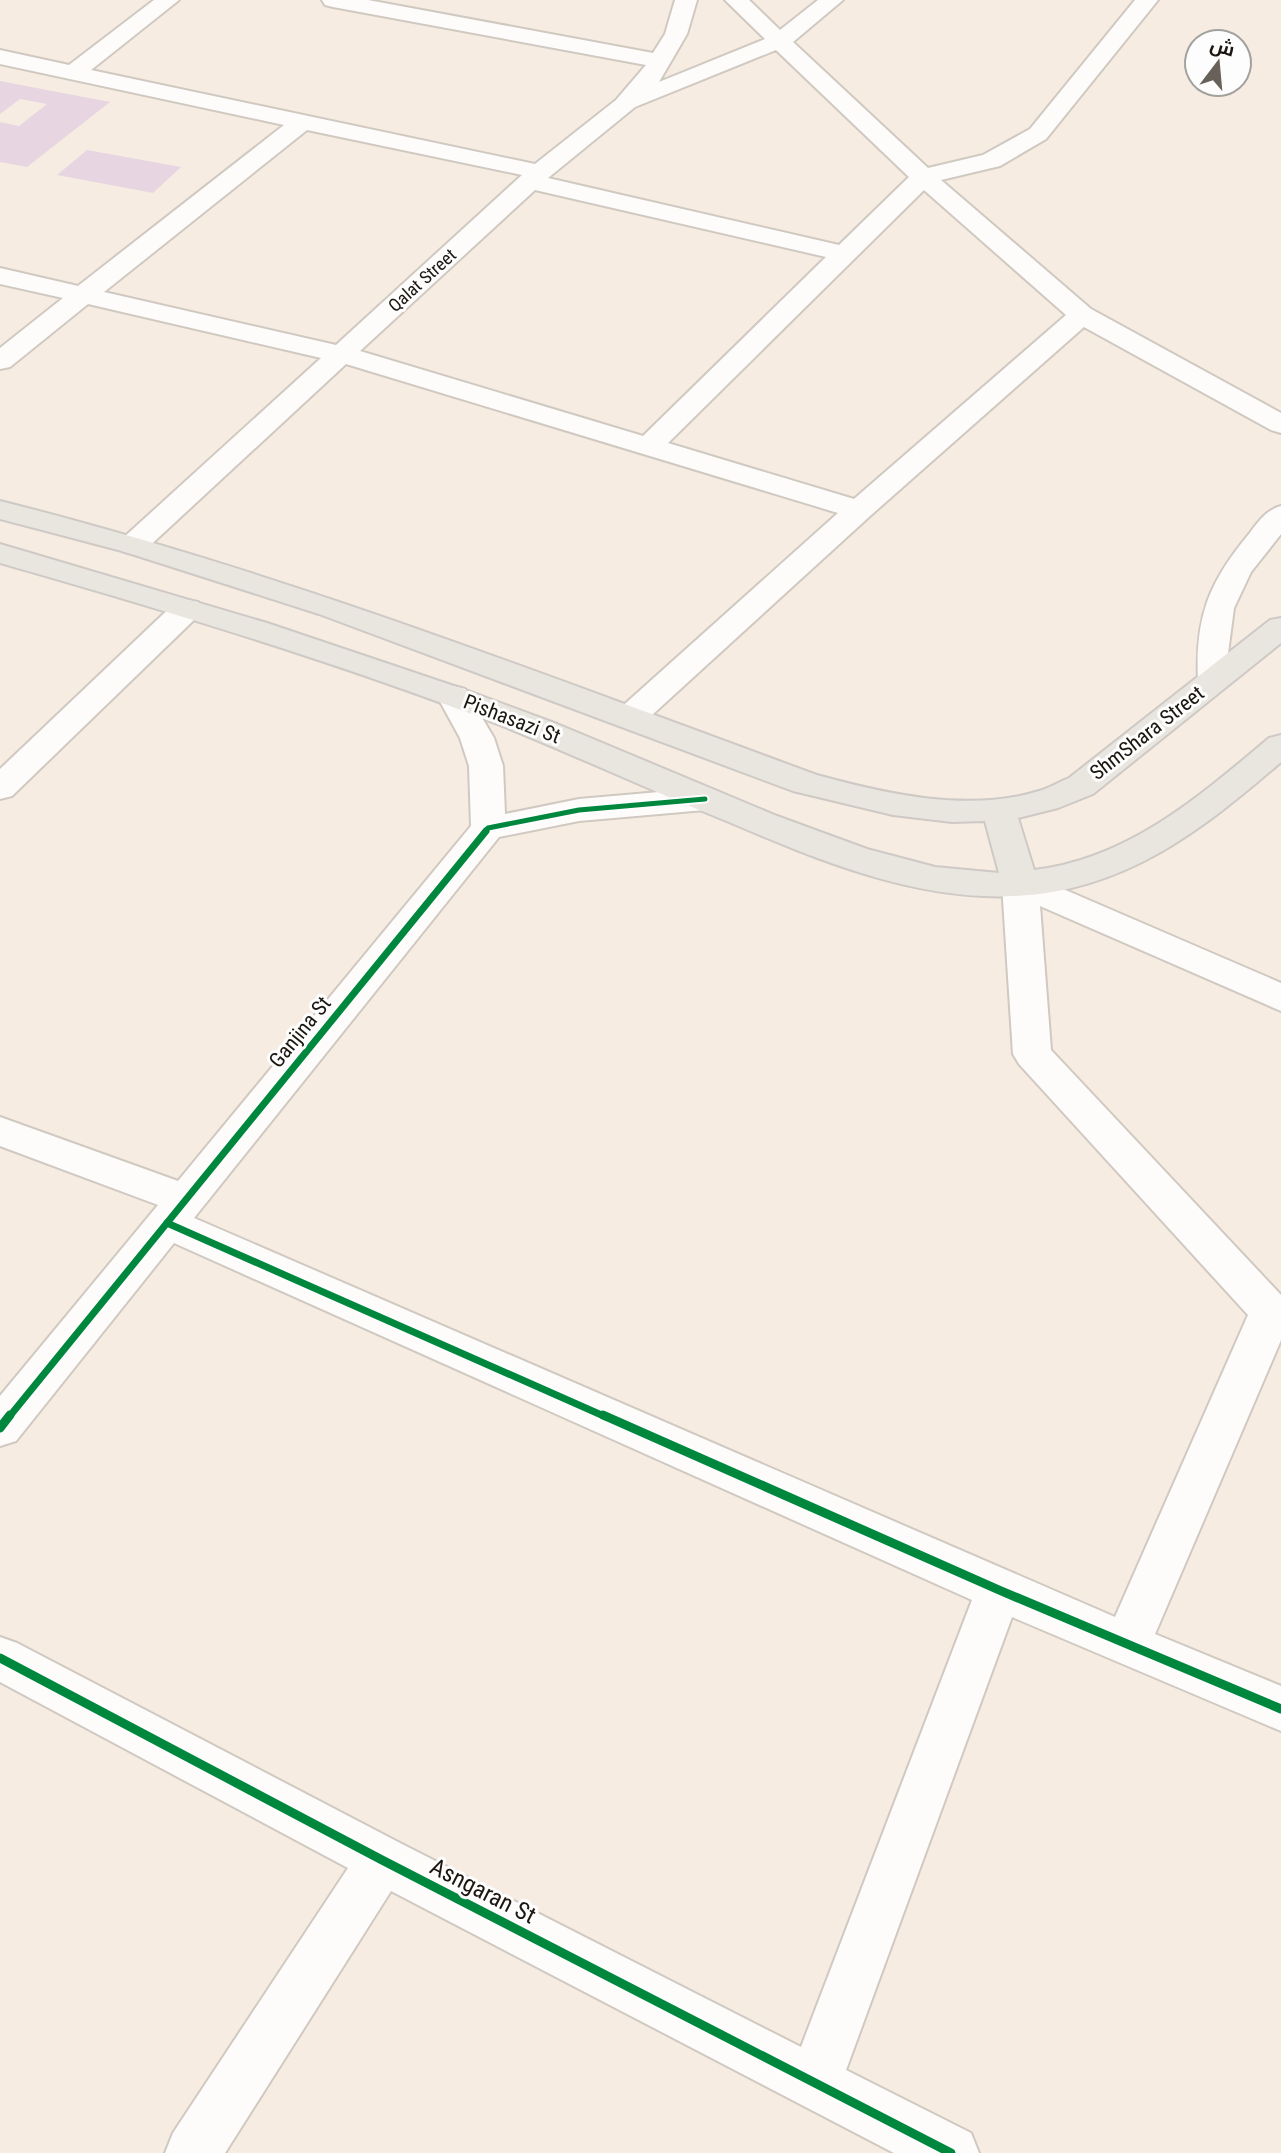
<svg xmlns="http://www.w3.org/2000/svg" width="1281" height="2153" viewBox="0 0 1281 2153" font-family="'Roboto Condensed',Cairo,sans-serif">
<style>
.building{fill:#e7d6e1}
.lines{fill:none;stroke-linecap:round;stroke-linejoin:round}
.minor-casing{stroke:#d0c9c1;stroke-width:4}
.major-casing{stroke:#cec9c5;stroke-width:4}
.minor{fill:#fefcfb;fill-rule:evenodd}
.major{fill:#e9e5df;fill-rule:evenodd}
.cycleway-far2-casing{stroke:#fdfdfd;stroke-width:9}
.cycleway-far1-casing{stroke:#fdfdfd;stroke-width:11}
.cycleway-casing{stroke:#fdfdfd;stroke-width:13}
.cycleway-far2{stroke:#00873e;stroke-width:5}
.cycleway-far1{stroke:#00873e;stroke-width:7}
.cycleway{stroke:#00873e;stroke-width:9}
.labels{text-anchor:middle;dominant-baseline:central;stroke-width:6;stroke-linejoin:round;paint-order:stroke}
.far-street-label{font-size:18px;fill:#1c1610;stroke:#fdfdfd}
.street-label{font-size:21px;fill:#1c1610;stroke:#fdfdfd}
.near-street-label{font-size:24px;fill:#1c1610;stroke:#fdfdfd}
</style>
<rect width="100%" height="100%" fill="#f6ece2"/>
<g class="building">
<polygon points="0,81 110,102 27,167 0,162 0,122 19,126 47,104 20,99 0,114"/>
<polygon points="87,150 181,167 153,193 57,175"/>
</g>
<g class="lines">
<defs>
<g id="minor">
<path d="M154 0H179L91 70 535 164 616 100 646 65 333 7 325 5 322 0H368L653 53 665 34 675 0H697L687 34 659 82 765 39 725 0H749L780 30 818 0H843L793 42 928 168 983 155 1030 129 1135 0H1158L1046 139 1000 166 941 180 1091 309 1281 413V433L1271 430 1084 327 870 516 641 725 629 728 617 725 613 718 617 711 838 513 346 364 144 551 133 554 122 551 118 545 122 539 321 358 88 304 10 367 0 369V348L63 298 0 284V268L78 286 284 125 0 64V50L69 65ZM776 50 909 177 839 245 548 178 635 107ZM307 130 522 175 336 345 104 292ZM535 190 826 257 643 436 360 351ZM924 190 1066 315 854 499 668 443Z"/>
<path d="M1281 506V534L1251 572 1234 608 1228 653 1230 680 1225 687 1214 690 1203 687 1198 680C1195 617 1209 582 1249 534 1258 522 1266 510 1281 506Z"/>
<polygon points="187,600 198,602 203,609 198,616 12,796 0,799 0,769 176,602"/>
<polygon points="453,686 465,689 494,738 503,766 505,814 579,799 705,788 717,791 722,799 717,807 705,810 579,821 499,837 194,1218 1115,1617 1248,1315 1019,1064 1013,1054 1002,884 1007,876 1020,872 1033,876 1281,983 1281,1011 1040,906 1051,1050 1281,1295 1281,1340 1155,1634 1281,1686 1281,1731 1012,1617 846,2070 971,2133 979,2153 894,2153 391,1891 225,2153 165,2153 173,2133 348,1868 0,1682 0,1637 17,1643 400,1843 801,2047 972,1600 174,1243 16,1441 0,1446 0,1396 158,1205 0,1146 0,1117 178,1181 471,826 469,766 460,738 437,696 441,689"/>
</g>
<path id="major" d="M0 501C280 571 547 676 817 775 886 794 969 813 1039 791 1050 788 1059 782 1069 778L1270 620 1281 618V643L1093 794 1058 808 1018 818 1034 870C1128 859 1199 797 1269 738L1281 735V762C1201 831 1124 891 1015 896 916 901 818 860 729 822 652 791 577 756 500 725 337 662 168 611 0 563V544L267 623 457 687 557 724 777 816 867 849 935 867 999 873 985 821 952 822 893 815 793 791 319 614 122 551 0 519Z"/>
</defs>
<use href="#minor" class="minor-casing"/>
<use href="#major" class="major-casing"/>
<use href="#minor" class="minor"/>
<use href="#major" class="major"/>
<defs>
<polyline id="cycleway-far2" points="485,832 488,828 579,810 705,799"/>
<g id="cycleway-far1">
<polyline points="167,1223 606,1417"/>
<polyline points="9,1417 486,831"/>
</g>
<g id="cycleway">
<polyline points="603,1415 999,1590 1281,1709"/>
<polyline points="0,1428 10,1415"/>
<polyline points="0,1658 382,1860 951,2153"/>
</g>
</defs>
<use href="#cycleway-far2" class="cycleway-far2-casing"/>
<use href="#cycleway-far1" class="cycleway-far1-casing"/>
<use href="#cycleway" class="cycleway-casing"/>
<use href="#cycleway-far2" class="cycleway-far2"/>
<use href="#cycleway-far1" class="cycleway-far1"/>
<use href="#cycleway" class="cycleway"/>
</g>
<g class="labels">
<g class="far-street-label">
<text transform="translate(422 280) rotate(-42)">Qalat Street</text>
</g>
<g class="street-label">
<text transform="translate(512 719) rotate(21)">Pishasazi St</text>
<text transform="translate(1147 733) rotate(-38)">ShmShara Street</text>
<text transform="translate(300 1032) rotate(-51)">Ganjina St</text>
</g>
<g class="near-street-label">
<text transform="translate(483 1891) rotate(27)">Asngaran St</text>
</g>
</g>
<g transform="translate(1218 63) rotate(16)"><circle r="33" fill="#fdfdfd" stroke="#a3a19e" stroke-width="2"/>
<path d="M0-5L12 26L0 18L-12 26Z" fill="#68615a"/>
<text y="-10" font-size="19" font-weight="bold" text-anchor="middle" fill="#1c1610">ش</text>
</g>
</svg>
